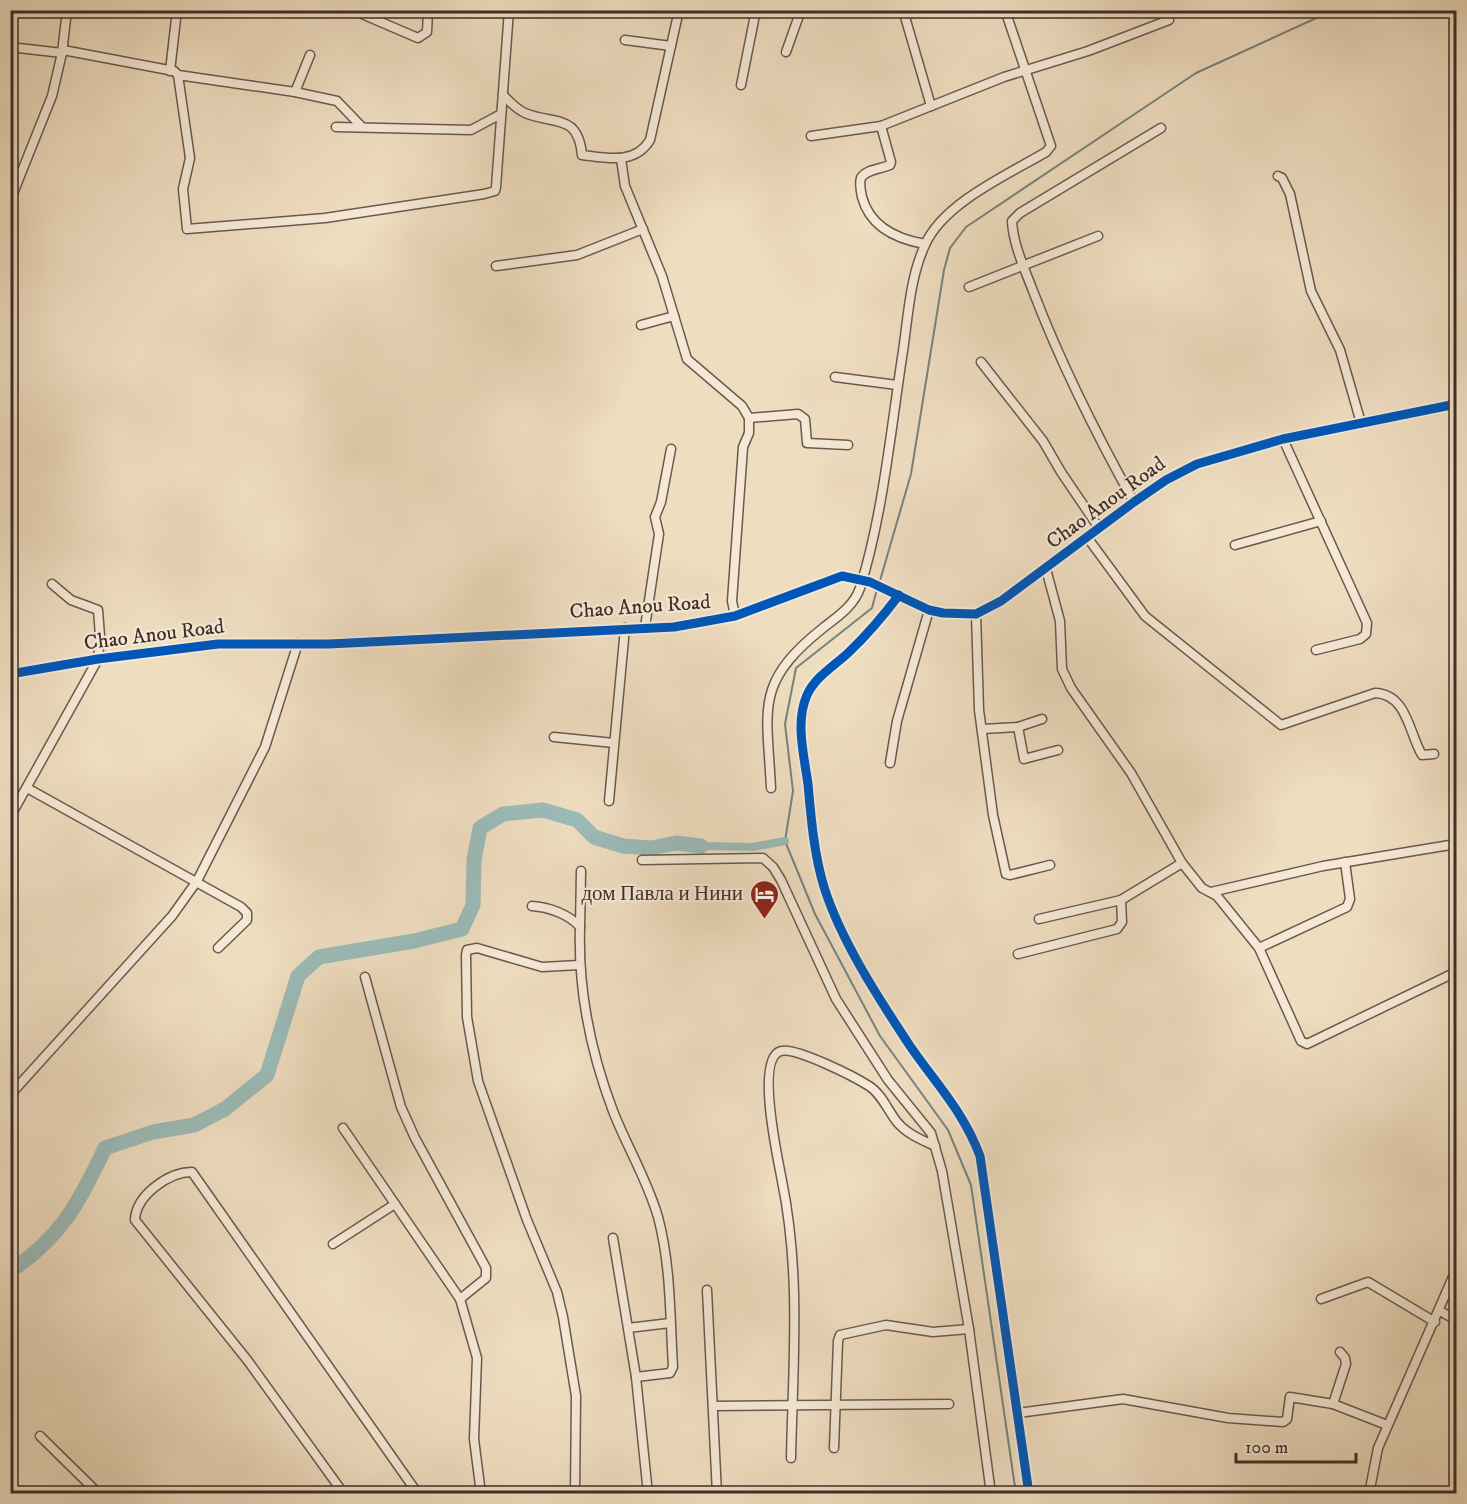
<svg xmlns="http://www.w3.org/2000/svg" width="1467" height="1504" viewBox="0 0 1467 1504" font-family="'IM FELL DW Pica',serif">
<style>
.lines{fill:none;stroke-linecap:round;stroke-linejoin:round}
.stream{stroke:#76837e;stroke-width:2}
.canal{stroke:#9bbbb8;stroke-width:8}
.river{stroke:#9bbbb8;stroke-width:15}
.minor-casing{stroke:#6a5a4e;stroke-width:11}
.minor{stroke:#f5e9d6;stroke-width:8}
.cycleway-casing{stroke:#f5e9d6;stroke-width:13}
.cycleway{stroke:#0057b8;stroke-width:9}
.labels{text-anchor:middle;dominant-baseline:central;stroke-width:4.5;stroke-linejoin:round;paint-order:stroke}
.street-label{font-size:21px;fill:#3e2e28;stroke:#f5e9d6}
.poi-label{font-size:21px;fill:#3e2e28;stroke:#f5e9d6;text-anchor:end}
</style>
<rect width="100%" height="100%" fill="#efddc0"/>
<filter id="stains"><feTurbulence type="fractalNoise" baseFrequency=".00333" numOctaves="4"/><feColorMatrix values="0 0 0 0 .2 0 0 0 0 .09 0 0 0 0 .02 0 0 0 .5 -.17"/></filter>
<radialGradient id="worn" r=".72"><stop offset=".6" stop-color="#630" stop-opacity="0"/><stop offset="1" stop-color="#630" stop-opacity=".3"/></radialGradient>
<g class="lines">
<g class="stream">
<polyline points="879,584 911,474 944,270 950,248 966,227 1196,73 1334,10"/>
<polyline points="877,589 872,608 796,668 785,724 793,791 785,841 815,914 880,1036 948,1130 971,1185 1016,1494"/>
</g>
<polyline class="canal" points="701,846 753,847 785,841"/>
<path class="river" d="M10 1271C61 1238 80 1201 105 1148L153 1132 194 1125 225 1109 267 1075 298 976 319 957 414 941 462 929 473 905 474 860 480 828 503 814 543 810 577 820 594 837 623 846 651 848 676 843 701 846"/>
<defs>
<g id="minor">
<polyline points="903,10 931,106"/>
<polyline points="355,11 418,38 427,32 428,10"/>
<polyline points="625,40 671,46"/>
<polyline points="10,47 62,53"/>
<polyline points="63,50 174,71 178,75 295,92 310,55"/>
<polyline points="786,52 801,10"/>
<polyline points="170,71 177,10"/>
<polyline points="178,75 190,158 183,189 187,229 325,218 484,194 495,191 496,187 509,10"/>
<polyline points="741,85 756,10"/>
<polyline points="295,92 337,101 362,127"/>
<path d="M503 95C510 102 516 109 525 113 554 125 578 113 582 155 607 158 635 165 650 140L679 10"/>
<path d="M881 126 891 162 890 165C881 169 866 169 861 178 859 183 861 192 862 197 870 227 896 239 925 244"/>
<polyline points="336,127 471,130 501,114"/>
<polyline points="811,136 881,126 1004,77 1088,51 1169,20"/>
<polyline points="621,159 625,186 662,276 687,359 742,406 749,418 749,433 743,447 732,601 735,616"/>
<polyline points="1278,176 1282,178 1290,194 1311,291 1340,350 1361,423"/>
<polyline points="10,201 52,96 62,53 67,10"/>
<polyline points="496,266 577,255 643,229"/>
<polyline points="969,287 1098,236"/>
<polyline points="641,325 674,316"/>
<polyline points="981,362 1043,441 1061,472 1099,528"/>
<polyline points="835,377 897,385"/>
<polyline points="749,418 798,414 805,419 807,443 848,445"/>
<polyline points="1283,439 1367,623 1366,634 1360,639 1316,650"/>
<path d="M1134 502C1096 434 1061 364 1033 291 1025 270 1013 244 1012 221L1020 213 1161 128"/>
<path d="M1087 537 1145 616 1281 725 1375 693C1407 694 1409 733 1422 755L1434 754"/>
<polyline points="1235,545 1321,521"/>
<polyline points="1046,569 1060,621 1062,669 1071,688 1131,773 1182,863 1202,888 1217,896 1259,948 1301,1041 1307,1044 1456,972"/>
<path d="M899 595C884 615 866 636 848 653 834 666 815 677 807 695 795 722 804 755 808 784 811 818 814 854 824 887 841 941 879 999 910 1046 937 1085 963 1111 980 1156L1029 1494"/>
<polyline points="976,614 979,710 993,815 1006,874 1010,875 1050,865"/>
<polyline points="645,627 659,534 655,517 661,502 671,449"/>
<polyline points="10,674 98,659 218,644 329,644 674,627 735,616 842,576 870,582 929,610 943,613 976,614 1001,601 1134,502 1166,480 1197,464 1283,439 1456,404"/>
<polyline points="1018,727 1024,759 1058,750"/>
<polyline points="983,729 1018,727 1042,719"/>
<polyline points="554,737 614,743"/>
<polyline points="890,763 897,721 929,610"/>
<polyline points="27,788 241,907 247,913 247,920 218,948"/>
<path d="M771 788C767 708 754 683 823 628 837 617 854 606 860 588 883 515 891 428 903 351 908 317 910 277 925 245 943 203 1009 174 1046 152L1051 146 1005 10"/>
<polyline points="609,801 625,628"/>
<polyline points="10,817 98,659 100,636 98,610 71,600 52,584"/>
<polyline points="642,860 763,858 773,867 781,880 836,999 888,1080 931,1133 942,1171 969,1329 991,1494"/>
<polyline points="1211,892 1323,866 1456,844"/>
<path d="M532 906C548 907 569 914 580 927 578 990 591 1053 613 1111 627 1147 647 1179 658 1217 671 1265 670 1318 673 1367L670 1373 636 1377"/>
<polyline points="1039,919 1121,900 1182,863"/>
<polyline points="580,927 581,871"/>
<polyline points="1259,948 1347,907 1350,899 1345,862"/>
<polyline points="1018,954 1117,929 1122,922 1121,900"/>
<polyline points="365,977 401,1107 415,1138 486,1268 486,1278 460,1299"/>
<polyline points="10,1095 172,916 197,881 265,747 298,643"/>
<polyline points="343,1128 460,1299 477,1358 474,1439 481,1494"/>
<polyline points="613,1238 636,1377 648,1494"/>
<polyline points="333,1244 395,1204"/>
<polyline points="707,1290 717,1494"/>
<polyline points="1321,1299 1368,1282 1435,1322"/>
<polyline points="1440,1311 1456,1320"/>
<polyline points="628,1328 670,1323"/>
<polyline points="1333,1404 1346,1364 1345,1358 1340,1352"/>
<polyline points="714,1406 949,1404"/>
<polyline points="1018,1413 1123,1399 1228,1418 1283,1422 1287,1419 1290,1397 1333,1404 1387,1425"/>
<polyline points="40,1436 99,1494"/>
<polyline points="834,1448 838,1341 840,1335 886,1325 933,1332 969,1329"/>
<path d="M791 1458C793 1363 801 1274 782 1181 778 1159 755 1058 781 1051 796 1047 855 1077 869 1086 882 1094 888 1111 897 1122 907 1134 922 1140 935 1146"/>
<path d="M344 1494 248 1361 135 1220C136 1195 169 1172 192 1172L418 1494"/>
<polyline points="575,1494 576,1396 563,1317 557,1292 527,1220 478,1081 467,1017 466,955 467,950 477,948 542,967 579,965"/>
<polyline points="1369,1494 1378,1448 1456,1270"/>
</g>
</defs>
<use href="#minor" class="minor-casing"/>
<use href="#minor" class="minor"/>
<defs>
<g id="cycleway">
<path d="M899 595C884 615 866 636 848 653 834 666 815 677 807 695 795 722 804 755 808 784 811 818 814 854 824 887 841 941 879 999 910 1046 937 1085 963 1111 980 1156L1029 1494"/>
<polyline points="10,674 98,659 218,644 329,644 674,627 735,616 842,576 870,582 929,610 943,613 976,614 1001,601 1134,502 1166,480 1197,464 1283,439 1456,404"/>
</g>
</defs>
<use href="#cycleway" class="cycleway-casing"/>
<use href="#cycleway" class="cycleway"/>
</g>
<defs>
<symbol id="hotel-pin" viewBox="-11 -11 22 30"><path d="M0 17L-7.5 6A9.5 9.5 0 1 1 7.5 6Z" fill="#8f2418" stroke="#f5e9d6"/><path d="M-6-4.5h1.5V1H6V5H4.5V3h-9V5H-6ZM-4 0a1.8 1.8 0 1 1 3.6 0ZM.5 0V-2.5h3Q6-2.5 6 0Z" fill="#fff"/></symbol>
</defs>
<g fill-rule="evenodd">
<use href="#hotel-pin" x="748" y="878" width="33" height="45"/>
</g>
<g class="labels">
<g class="street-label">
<text transform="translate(1106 503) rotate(-36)">Chao Anou Road</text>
<text transform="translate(640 607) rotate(-4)">Chao Anou Road</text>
<text transform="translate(154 635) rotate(-7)">Chao Anou Road</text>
</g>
<g class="poi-label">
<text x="743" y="894">дом Павла и Нини</text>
</g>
</g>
<rect width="1467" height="1504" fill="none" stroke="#efddc0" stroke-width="36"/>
<rect x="12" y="12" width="1443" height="1480" fill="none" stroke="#3e2e28" stroke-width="3"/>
<rect x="18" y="18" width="1431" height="1468" fill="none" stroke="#3e2e28" stroke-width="1.5"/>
<path d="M1236 1453v9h120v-9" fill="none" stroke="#3e2e28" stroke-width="3"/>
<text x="1245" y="1453" font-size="18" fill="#3e2e28" stroke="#f5e9d6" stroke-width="4.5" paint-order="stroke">100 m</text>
<rect width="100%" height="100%" filter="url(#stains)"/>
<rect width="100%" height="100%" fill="url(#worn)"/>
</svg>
